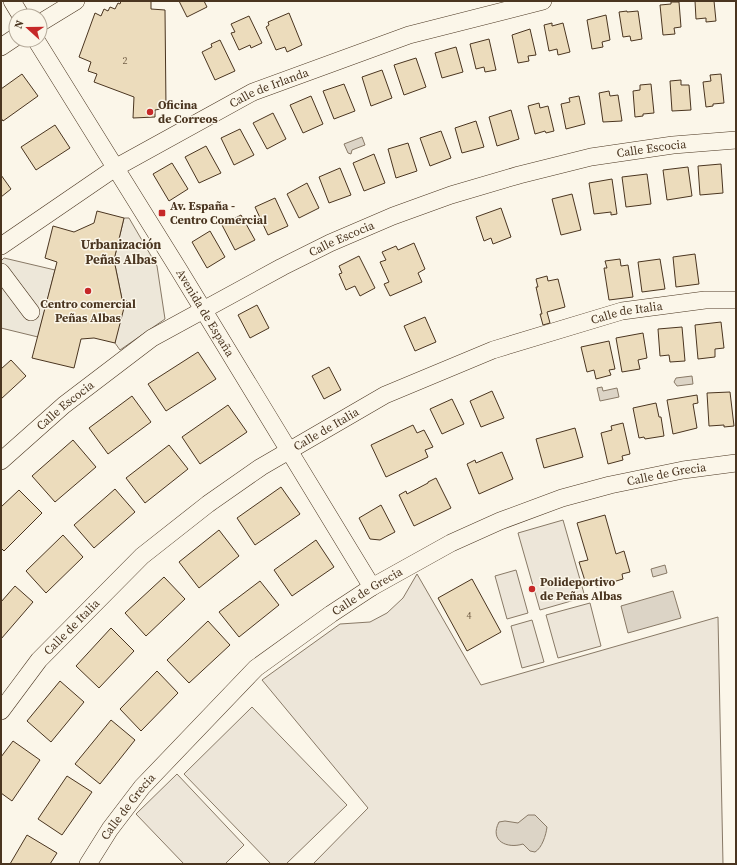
<svg xmlns="http://www.w3.org/2000/svg" width="737" height="865" viewBox="0 0 737 865" font-family="'Source Serif 4',serif">
<style>
.green{fill:#ede6d9;stroke:#887966}
.parking{fill:#ede7d9;stroke:#887966}
.water{fill:#dcd4c6;stroke:#887966}
.building{fill:#ecdcbc;stroke:#4a3520}
.lines{fill:none;stroke-linecap:round;stroke-linejoin:round}
.minor-casing{stroke:#4a3520;stroke-width:18}
.minor{stroke:#fbf6e9;stroke-width:17}
.poi-dot{fill:#c62828;stroke:#fbf6e9;stroke-width:1.5}
.labels{text-anchor:middle;dominant-baseline:central;stroke-width:3;stroke-linejoin:round;paint-order:stroke}
.number-label{font-size:10px;fill:#725f47}
.street-label{font-size:12px;fill:#4a3520;stroke:#fbf6e9}
.poi-label{font-size:12px;font-weight:bold;fill:#4a3520;stroke:#fbf6e9;text-anchor:start}
.neighbourhood-label{font-size:13px;font-weight:bold;fill:#4a3520;stroke:#fbf6e9}
</style>
<rect width="100%" height="100%" fill="#fbf6e9"/>
<g class="green">
<polygon points="563,520 585,597 540,610 518,533"/>
<polygon points="516,570 528,613 507,619 495,576"/>
<polygon points="417,574 481,685 718,617 723,864 313,864 368,808 262,680 340,624 370,622 387,613 403,598"/>
<polygon points="590,603 601,646 558,658 546,615"/>
<polygon points="532,620 544,662 522,668 511,626"/>
<polygon points="252,707 347,805 286,864 271,864 184,774"/>
<polygon points="177,774 244,845 225,864 184,864 136,814"/>
</g>
<g class="parking">
<polygon points="124,218 129,218 157,266 165,319 120,350 115,343 122,299 114,260"/>
<polygon points="4,258 55,270 38,337 1,328 1,261"/>
</g>
<g class="water">
<polygon points="362,137 365,145 352,150 351,154 348,153 344,144"/>
<polygon points="692,376 693,384 677,386 674,382 676,378"/>
<polygon points="602,387 603,391 617,388 619,397 600,401 597,388"/>
<polygon points="665,565 667,573 653,577 651,569"/>
<polygon points="673,591 681,618 628,633 621,606"/>
<path d="M528 815H535L547 827C546 835 542 848 535 852L530 851 523 844C507 849 489 841 499 822L505 821 518 823Z"/>
</g>
<g class="building">
<polygon points="121,1 151,1 151,9 165,10 166,108 155,110 155,117 133,118 134,97 94,82 97,74 88,71 91,62 79,57 95,13 101,16 104,9 108,11 110,7 115,9 118,3 120,4"/>
<polygon points="179,1 204,1 207,7 187,17"/>
<polygon points="695,1 714,1 716,21 706,22 706,18 696,19"/>
<polygon points="671,2 679,2 681,27 674,28 675,34 663,35 660,5 671,4"/>
<polygon points="627,11 627,12 638,11 642,39 631,41 630,36 623,37 619,12"/>
<polygon points="289,13 302,45 287,52 285,47 276,50 266,27 269,25 268,22"/>
<polygon points="606,15 610,40 602,42 603,47 592,49 587,20"/>
<polygon points="249,16 262,43 251,48 250,45 239,50 231,33 235,32 231,24"/>
<polygon points="552,23 552,26 563,23 570,52 558,55 557,49 549,51 544,25"/>
<polygon points="530,29 536,55 528,56 529,61 518,63 512,35"/>
<polygon points="489,39 496,70 485,72 484,67 476,69 470,44"/>
<polygon points="220,40 235,71 215,80 202,52 212,47 211,44"/>
<polygon points="456,47 463,72 442,78 435,53"/>
<polygon points="416,58 426,87 404,95 394,65"/>
<polygon points="382,70 392,98 371,106 362,77"/>
<polygon points="22,74 38,96 3,121 1,118 1,89"/>
<polygon points="721,74 724,103 713,104 713,106 706,107 703,82 711,81 710,75"/>
<polygon points="681,80 681,85 689,85 691,110 672,111 670,81"/>
<polygon points="344,84 355,111 334,119 323,91"/>
<polygon points="651,84 654,113 643,114 643,116 635,117 633,91 640,90 640,85"/>
<polygon points="609,91 610,96 618,95 622,121 603,122 599,93"/>
<polygon points="311,96 323,124 303,133 290,105"/>
<polygon points="579,96 585,124 566,129 561,104 570,102 569,98"/>
<polygon points="539,103 540,108 548,106 554,131 546,133 545,131 535,134 528,106"/>
<polygon points="511,110 519,139 497,146 489,117"/>
<polygon points="273,113 286,139 267,149 253,123"/>
<polygon points="476,121 484,147 462,153 455,128"/>
<polygon points="55,125 70,148 36,170 21,147"/>
<polygon points="240,129 254,155 234,165 221,138"/>
<polygon points="441,131 451,158 430,166 420,138"/>
<polygon points="408,143 417,171 396,178 388,149"/>
<polygon points="206,146 221,173 199,183 185,157"/>
<polygon points="374,154 385,183 364,191 353,163"/>
<polygon points="172,163 188,189 169,201 153,174"/>
<polygon points="721,164 723,193 700,195 698,166"/>
<polygon points="688,167 692,196 667,200 663,170"/>
<polygon points="340,168 351,195 329,203 319,177"/>
<polygon points="647,174 651,204 626,207 622,177"/>
<polygon points="1,175 11,189 1,197"/>
<polygon points="612,179 617,214 611,215 611,212 594,214 589,183"/>
<polygon points="307,183 319,208 299,218 287,194"/>
<polygon points="572,194 581,230 561,235 552,199"/>
<polygon points="275,198 288,226 268,235 255,207"/>
<polygon points="501,208 511,237 493,244 491,238 484,241 476,217"/>
<polygon points="97,211 124,218 114,260 122,299 126,300 115,343 94,338 81,339 74,368 32,358 57,262 45,258 53,226 74,232 94,223"/>
<polygon points="241,215 255,240 235,250 222,225"/>
<polygon points="210,231 225,257 207,268 192,242"/>
<polygon points="414,243 425,269 418,273 422,282 390,296 384,284 389,282 380,262 386,260 382,252 396,246 398,250"/>
<polygon points="695,254 699,284 676,287 673,257"/>
<polygon points="359,256 375,288 360,296 355,286 346,290 339,274 342,273 339,266"/>
<polygon points="620,259 621,266 628,265 633,297 609,300 604,268 607,268 605,261"/>
<polygon points="660,259 665,289 642,292 638,262"/>
<polygon points="547,276 548,281 558,279 565,307 547,312 550,323 543,325 540,314 542,314 536,287 538,287 536,279"/>
<polygon points="257,305 269,328 250,338 238,315"/>
<polygon points="425,317 436,342 415,351 404,326"/>
<polygon points="721,322 724,348 715,349 715,357 698,359 695,325"/>
<polygon points="682,327 685,361 670,362 669,355 660,356 658,329"/>
<polygon points="643,333 647,358 638,360 640,369 622,372 616,338"/>
<polygon points="609,341 615,369 609,370 611,375 596,379 594,370 587,372 581,347"/>
<polygon points="198,352 216,379 166,411 148,384"/>
<polygon points="11,360 26,376 1,399 1,369"/>
<polygon points="329,367 341,390 324,399 312,376"/>
<polygon points="492,391 504,418 481,427 470,401"/>
<polygon points="730,392 734,426 724,427 724,425 709,426 707,393"/>
<polygon points="697,395 698,403 693,404 697,428 673,434 667,400"/>
<polygon points="132,396 151,422 108,454 89,428"/>
<polygon points="452,399 464,424 442,434 430,409"/>
<polygon points="656,403 659,417 661,417 664,436 645,439 644,437 639,438 633,408"/>
<polygon points="228,405 247,432 200,464 182,437"/>
<polygon points="623,423 630,454 622,456 623,460 608,464 601,433 612,430 611,426"/>
<polygon points="413,425 417,433 424,430 433,447 425,450 428,457 386,477 371,445"/>
<polygon points="575,428 583,457 544,468 536,439"/>
<polygon points="73,440 96,467 55,502 32,476"/>
<polygon points="169,445 188,469 145,503 126,478"/>
<polygon points="502,452 513,479 479,494 467,464 475,460 476,463"/>
<polygon points="436,478 451,508 414,526 399,495 406,491 407,494 428,483 428,482"/>
<polygon points="281,487 300,514 255,545 237,518"/>
<polygon points="115,489 135,512 94,548 74,525"/>
<polygon points="19,490 42,513 4,551 1,548 1,507"/>
<polygon points="381,505 395,532 380,540 370,539 359,518"/>
<polygon points="605,515 616,554 624,551 630,572 622,574 623,579 596,587 595,582 586,584 579,562 588,560 577,523"/>
<polygon points="219,530 239,556 199,588 179,562"/>
<polygon points="63,535 83,557 46,593 26,571"/>
<polygon points="316,540 334,567 292,596 274,570"/>
<polygon points="164,577 185,599 146,636 125,613"/>
<polygon points="472,579 501,632 467,651 438,598"/>
<polygon points="260,581 279,605 239,637 219,612"/>
<polygon points="15,586 33,602 1,639 1,602"/>
<polygon points="208,621 230,645 189,683 167,660"/>
<polygon points="111,628 134,651 99,688 76,666"/>
<polygon points="157,671 178,693 141,731 120,709"/>
<polygon points="60,681 84,702 51,742 27,721"/>
<polygon points="111,720 135,740 100,784 75,764"/>
<polygon points="13,741 40,760 12,801 1,793 1,757"/>
<polygon points="67,776 92,792 62,835 38,819"/>
<polygon points="27,835 57,853 50,864 10,864"/>
</g>
<g class="lines">
<defs>
<g id="minor">
<polyline points="12,1 21,16"/>
<polyline points="40,23 76,1"/>
<path id="s1" d="M36 40 179 270 372 587"/>
<polyline points="1,47 16,37"/>
<path id="s2" d="M1 246 115 168 253 92 409 35 543 1"/>
<polyline points="1,272 31,312"/>
<path id="s3" d="M1 461 64 405 152 338 282 267 330 243 393 216 451 195 519 175 591 157 673 145 736 140"/>
<path id="s4" d="M1 711 39 660 142 556 208 504 261 467 385 395 493 350 622 311 705 300H736"/>
<path id="s5" d="M88 864 110 829 142 787 256 668 331 614 372 587 451 543 500 521 562 498 610 485 683 470 736 463"/>
</g>
</defs>
<use href="#minor" class="minor-casing"/>
<use href="#minor" class="minor"/>
</g>
<g class="poi-dot">
<circle cx="150" cy="112" r="4"/>
<rect x="158" y="209" width="8" height="8" rx="2"/>
<circle cx="88" cy="291" r="4"/>
<circle cx="532" cy="589" r="4"/>
</g>
<g class="labels">
<g class="number-label">
<text x="125" y="60">2</text>
<text x="469" y="615">4</text>
</g>
<g class="street-label">
<text stroke="none"><textPath href="#s2" startOffset="312">Calle de Irlanda</textPath></text>
<text stroke="none"><textPath href="#s3" startOffset="733">Calle Escocia</textPath></text>
<text stroke="none"><textPath href="#s3" startOffset="409">Calle Escocia</textPath></text>
<text stroke="none"><textPath href="#s1" startOffset="321">Avenida de España</textPath></text>
<text stroke="none"><textPath href="#s4" startOffset="758">Calle de Italia</textPath></text>
<text stroke="none"><textPath href="#s3" startOffset="85">Calle Escocia</textPath></text>
<text stroke="none"><textPath href="#s4" startOffset="434">Calle de Italia</textPath></text>
<text stroke="none"><textPath href="#s5" startOffset="718">Calle de Grecia</textPath></text>
<text stroke="none"><textPath href="#s5" startOffset="394">Calle de Grecia</textPath></text>
<text stroke="none"><textPath href="#s4" startOffset="110">Calle de Italia</textPath></text>
<text stroke="none"><textPath href="#s5" startOffset="70">Calle de Grecia</textPath></text>
</g>
<g class="poi-label">
<text x="158" y="105">Oficina<tspan x="158" dy="14">de Correos</tspan></text>
<text x="170" y="206">Av. España -<tspan x="170" dy="14">Centro Comercial</tspan></text>
<text x="88" y="304" text-anchor="middle">Centro comercial<tspan x="88" dy="14">Peñas Albas</tspan></text>
<text x="540" y="582">Polideportivo<tspan x="540" dy="14">de Peñas Albas</tspan></text>
</g>
<g class="neighbourhood-label">
<text x="121" y="244">Urbanización<tspan x="121" dy="15">Peñas Albas</tspan></text>
</g>
</g>
<rect width="737" height="865" fill="none" stroke="#4a3520" stroke-width="4"/>
<g transform="translate(28 28) rotate(291)"><circle r="19" fill="#fbf6e9" stroke="#b4a999"/>
<path d="M0-3L7 15L0 10L-7 15Z" fill="#c62828"/>
<text y="-6" font-size="11" font-weight="bold" text-anchor="middle" fill="#4a3520">N</text>
</g>
</svg>
